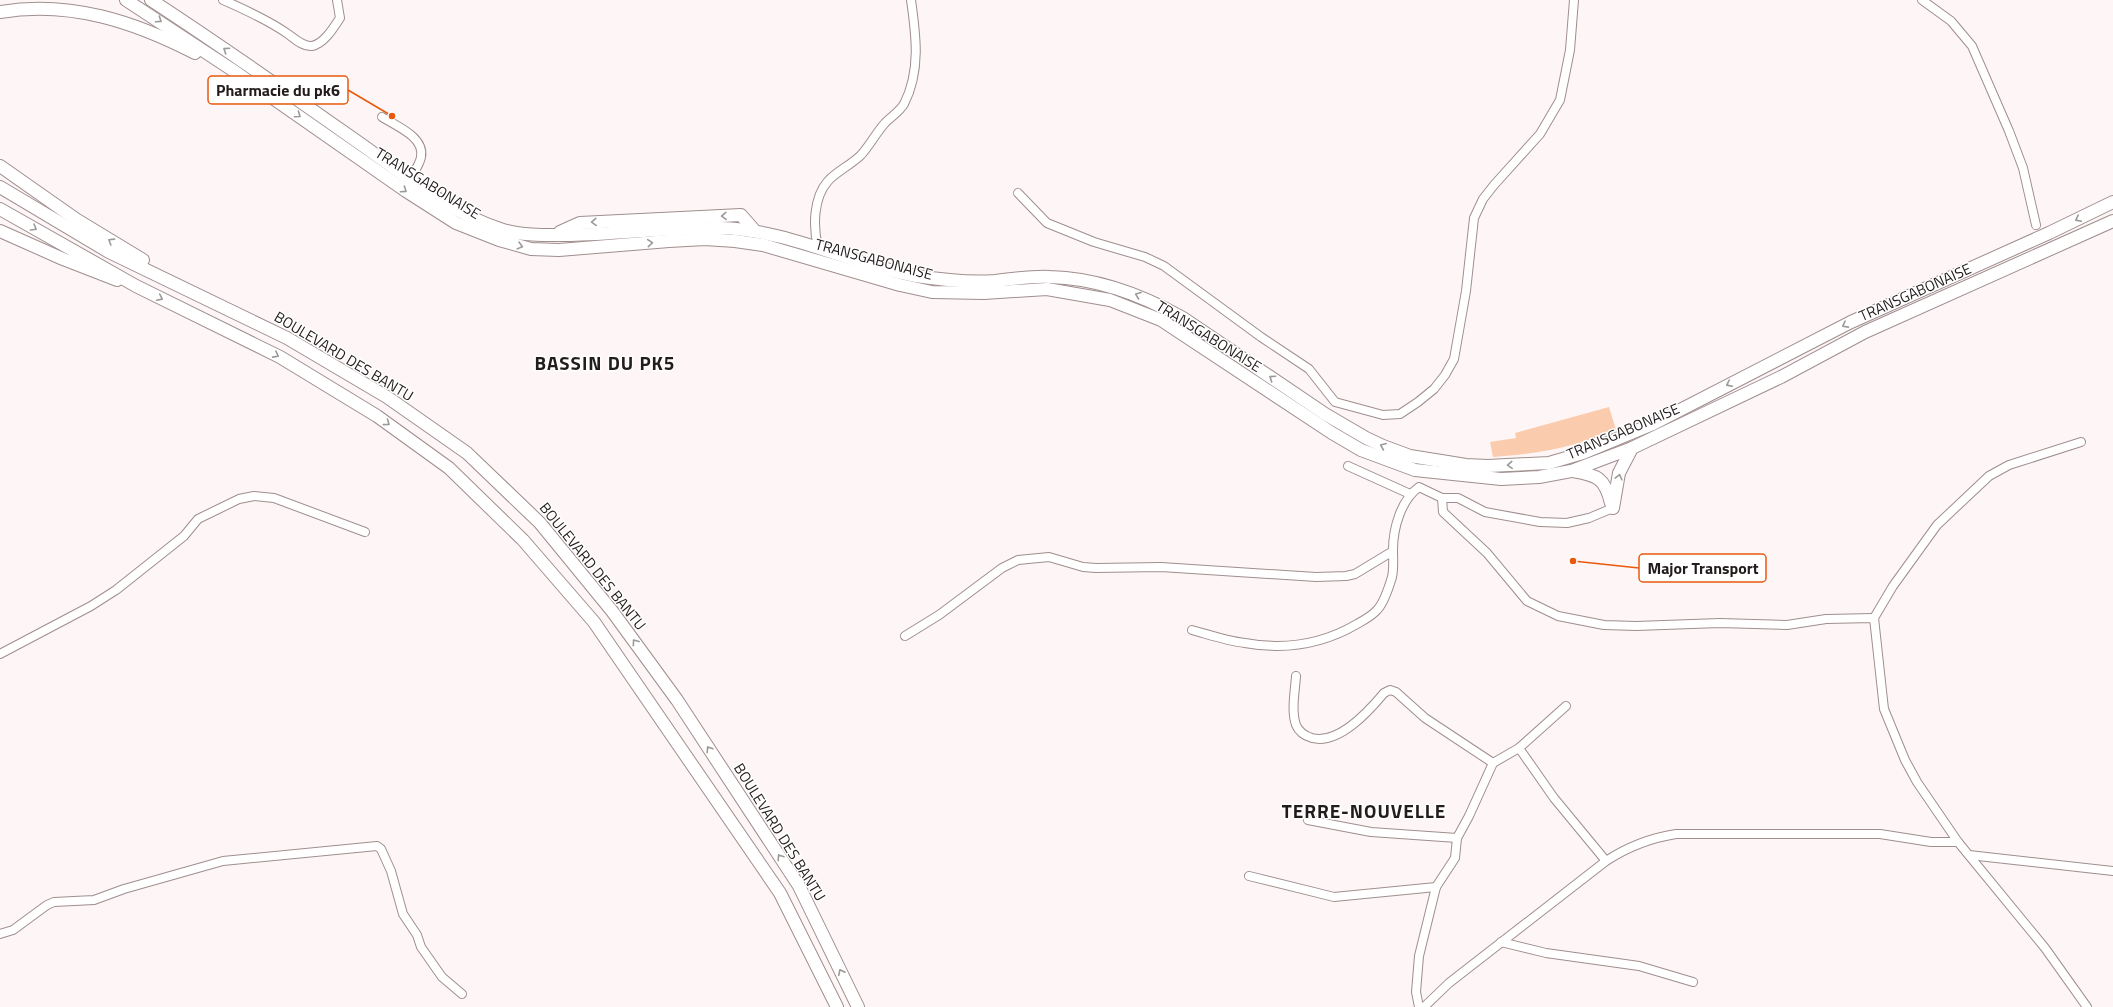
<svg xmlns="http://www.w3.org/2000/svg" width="2113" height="1007" viewBox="0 0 2113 1007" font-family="'Titillium Web',sans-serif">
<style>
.park{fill:#facbad}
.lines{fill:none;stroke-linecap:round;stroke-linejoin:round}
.minor-casing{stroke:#a08e8e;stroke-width:10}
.highway-casing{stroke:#a08e8e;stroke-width:14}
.minor{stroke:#fff;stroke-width:8}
.highway{stroke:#fff;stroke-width:12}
.oneway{stroke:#9c9999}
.labels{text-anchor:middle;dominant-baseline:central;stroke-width:3;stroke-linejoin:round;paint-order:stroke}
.street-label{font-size:15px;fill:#231c1c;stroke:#fff}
.district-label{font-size:19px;font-weight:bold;letter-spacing:1px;fill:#231c1c;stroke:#fff}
.leader{fill:none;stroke:#e8590c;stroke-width:1.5}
.callout-dot{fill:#e8590c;stroke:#fff;stroke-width:1.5}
.callout{fill:#fff;stroke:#e8590c;stroke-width:1.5}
.callout-label{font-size:16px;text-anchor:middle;font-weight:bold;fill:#231c1c}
</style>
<rect width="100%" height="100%" fill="#fef6f6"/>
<path class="park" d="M1609 407 1616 430C1573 447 1539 454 1493 457L1490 442 1516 438 1515 433Z"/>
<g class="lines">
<defs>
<g id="minor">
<path d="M223 0C246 10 268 20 288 34 295 39 303 47 312 46 324 44 334 27 340 18L337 0"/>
<polyline points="1922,0 1951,21 1972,46 2009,131 2023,168 2036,225"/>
<path d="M382 117C396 126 425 137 421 157 420 164 414 172 410 179"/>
<polyline points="1018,193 1047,223 1094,242 1145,257 1164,266 1261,337 1309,369 1335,402 1383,415 1400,414 1418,402 1434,389 1445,375 1454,359 1466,291 1474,218 1483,199 1494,185 1540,134 1560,100 1570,50 1574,0"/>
<path d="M818 247C813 227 813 198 828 181 837 171 851 165 861 155 870 145 876 133 885 123 891 117 900 111 904 104 921 71 916 35 911 0"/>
<polyline points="1348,466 1410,494"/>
<polyline points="1442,498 1443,512 1487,553 1527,601 1558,616 1604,625 1636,626 1720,623 1787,625 1826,619 1874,618 1884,709 1905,760 1917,782 1958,842 2045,948 2087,1007"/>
<polyline points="1874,618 1893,586 1937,525 1989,476 2009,465 2081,442"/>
<path d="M1192 630C1210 635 1227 641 1245 643 1284 650 1323 644 1357 624 1364 620 1372 616 1377 610 1384 603 1389 587 1392 577 1394 568 1393 559 1393 550 1393 528 1401 500 1419 487L1442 498H1458L1485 512 1540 522 1567 523 1589 518 1613 508"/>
<polyline points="905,636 939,615 1002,568 1018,560 1049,557 1083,567 1096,568 1161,567 1316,577 1346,576 1355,574 1393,551"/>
<polyline points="0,654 91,606 116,590 184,536 198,519 239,499 254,496 274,498 365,532"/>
<path d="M1296 676C1295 692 1291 710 1296 725 1299 732 1305 736 1312 738 1339 745 1369 711 1384 693L1390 690 1396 692 1425 718 1493 763 1469 816 1457 838 1455 858 1436 887 1419 956 1416 992 1419 1007"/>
<polyline points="1519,748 1554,798 1606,861"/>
<polyline points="1493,763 1519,748 1566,706"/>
<polyline points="1308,820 1371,832 1457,838"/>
<polyline points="1969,855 2113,871"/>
<polyline points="1249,876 1334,897 1436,887"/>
<polyline points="0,934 13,930 47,905 54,902 94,900 124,889 223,861 377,846 381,849 391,871 403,914 417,935 421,947 442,977 462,994"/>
<polyline points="1501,942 1546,953 1639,966 1693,982"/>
<path d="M1424 1007 1449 983 1606 861C1629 846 1650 838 1676 834H1880L1931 842H1958"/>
</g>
<g id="highway">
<polyline points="126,0 231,69 406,191 456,223 499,240 531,249 559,250 669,241 705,239 735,241 763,245 900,285 932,292 984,293 1047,289 1110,300 1161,320 1332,433 1361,450 1415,470 1501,479 1539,477 1571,471 1632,448 1781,377 1865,332 2113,221"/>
<path d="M151 0C220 45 287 92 355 140 401 172 448 213 503 230 524 236 548 235 570 235 620 234 670 227 721 228 789 230 850 264 916 276 942 280 968 283 995 281 1013 279 1032 276 1050 277 1098 278 1142 295 1183 318L1325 414 1366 438 1383 446 1410 456 1466 465 1488 466 1549 463 1583 453 1653 424 1851 322 2049 233 2113 202"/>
<path d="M0 12C70 0 135 22 195 53"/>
<polyline points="0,166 77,220 143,260"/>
<polyline points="0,187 109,252 287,338 387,397 467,453 540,523 612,611 677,700 799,886 858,1007"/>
<polyline points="0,209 136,286 280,357 377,416 449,468 523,540 594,622 780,893 837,1007"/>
<polyline points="0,231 63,259 117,280"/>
<polyline points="560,232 580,223 741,215 755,231"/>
<path d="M1573 471C1597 475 1605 478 1611 503"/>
<polyline points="1613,508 1619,473 1632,448"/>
</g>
</defs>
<use href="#minor" class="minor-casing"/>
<use href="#highway" class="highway-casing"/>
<use href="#minor" class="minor"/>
<use href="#highway" class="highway"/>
</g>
<defs><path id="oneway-chevron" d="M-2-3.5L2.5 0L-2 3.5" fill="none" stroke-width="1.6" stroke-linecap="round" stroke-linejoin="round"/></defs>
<g class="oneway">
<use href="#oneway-chevron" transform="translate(159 20) rotate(34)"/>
<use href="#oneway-chevron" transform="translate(226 50) rotate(-146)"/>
<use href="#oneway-chevron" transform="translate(298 115) rotate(35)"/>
<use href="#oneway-chevron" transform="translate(404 190) rotate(34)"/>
<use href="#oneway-chevron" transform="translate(724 216) rotate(177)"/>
<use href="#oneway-chevron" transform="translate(2078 219) rotate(154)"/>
<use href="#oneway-chevron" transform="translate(594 222) rotate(177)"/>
<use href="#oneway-chevron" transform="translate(34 228) rotate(30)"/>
<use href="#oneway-chevron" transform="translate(111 241) rotate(-148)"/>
<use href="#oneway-chevron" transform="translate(650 243) rotate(-5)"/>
<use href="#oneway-chevron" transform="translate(520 246) rotate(15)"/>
<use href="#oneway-chevron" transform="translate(1138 295) rotate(-159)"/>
<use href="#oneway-chevron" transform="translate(160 298) rotate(26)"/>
<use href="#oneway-chevron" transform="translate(1845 325) rotate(152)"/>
<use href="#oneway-chevron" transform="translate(276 355) rotate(28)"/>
<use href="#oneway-chevron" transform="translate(1272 378) rotate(-146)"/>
<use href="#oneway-chevron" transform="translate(1729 384) rotate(154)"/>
<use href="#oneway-chevron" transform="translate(387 423) rotate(36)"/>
<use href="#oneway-chevron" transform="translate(1383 446) rotate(-157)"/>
<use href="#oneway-chevron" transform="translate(1510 465) rotate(177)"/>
<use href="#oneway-chevron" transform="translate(1619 477) rotate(-76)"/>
<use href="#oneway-chevron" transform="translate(635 642) rotate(-126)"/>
<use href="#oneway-chevron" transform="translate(709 749) rotate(-123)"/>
<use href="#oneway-chevron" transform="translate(780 857) rotate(-123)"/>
<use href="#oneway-chevron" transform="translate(841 972) rotate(-116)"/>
</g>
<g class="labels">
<g class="street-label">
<text transform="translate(428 183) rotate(32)">TRANSGABONAISE</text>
<text transform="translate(874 259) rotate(15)">TRANSGABONAISE</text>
<text transform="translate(1915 292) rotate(-24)">TRANSGABONAISE</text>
<text transform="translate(1209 336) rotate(32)">TRANSGABONAISE</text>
<text transform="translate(344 356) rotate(31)">BOULEVARD DES BANTU</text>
<text transform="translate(1623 431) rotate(-23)">TRANSGABONAISE</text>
<text transform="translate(593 566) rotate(51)">BOULEVARD DES BANTU</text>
<text transform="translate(780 832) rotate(58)">BOULEVARD DES BANTU</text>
</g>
<g class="district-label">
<text x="605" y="362">BASSIN DU PK5</text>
<text x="1364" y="810">TERRE-NOUVELLE</text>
</g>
</g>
<path class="leader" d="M392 116L348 90M1573 561L1639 568"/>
<g class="callout-dot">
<circle cx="392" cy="116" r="4"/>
<circle cx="1573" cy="561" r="4"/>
</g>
<g class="callout">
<rect x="208" y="76" width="140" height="28" rx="4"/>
<rect x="1639" y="554" width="127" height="28" rx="4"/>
</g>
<g class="callout-label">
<text x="278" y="96">Pharmacie du pk6</text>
<text x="1703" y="574">Major Transport</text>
</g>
</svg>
